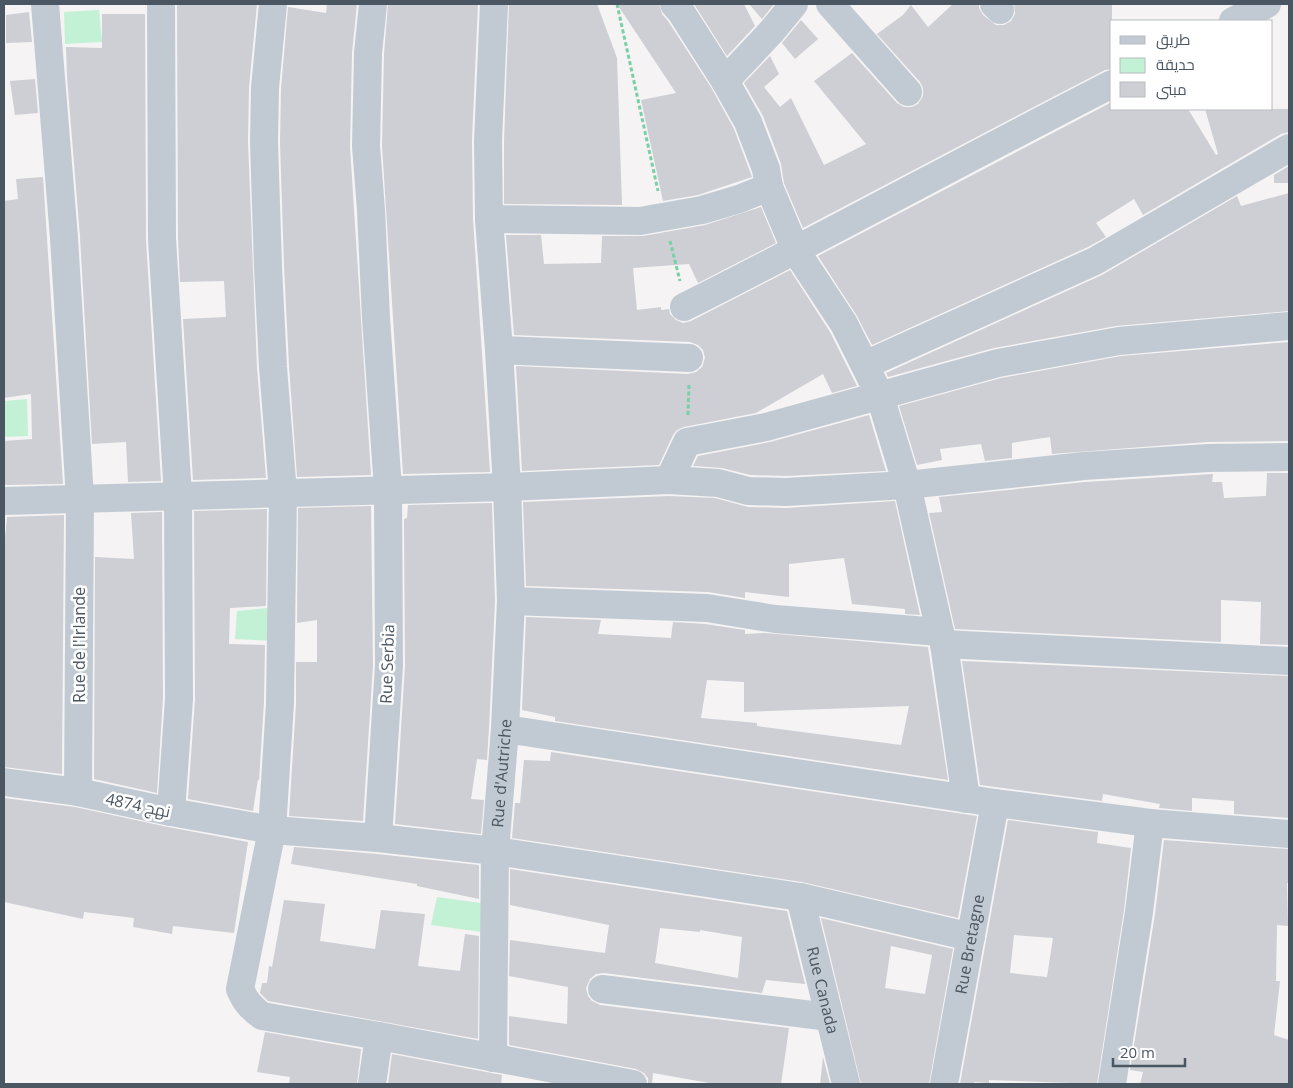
<svg xmlns="http://www.w3.org/2000/svg" width="1293" height="1088" viewBox="0 0 1293 1088" font-family="'Open Sans',Cairo,sans-serif">
<style>
.green{fill:#c3f1d5}
.building{fill:#cdcfd5;fill-rule:evenodd}
.lines{fill:none;stroke-linecap:round;stroke-linejoin:round}
.path{stroke:#7ad0a6;stroke-width:3;stroke-dasharray:4 2.5;stroke-linecap:butt}
.minor{stroke:#c1cad2;stroke-width:28}
.labels{text-anchor:middle;dominant-baseline:central;stroke-width:5;stroke-linejoin:round;paint-order:stroke}
.street-label{font-size:16px;fill:#4a5661;stroke:#fff}
</style>
<rect width="100%" height="100%" fill="#f5f3f3"/>
<g class="green">
<polygon points="99,10 102,42 65,44 64,12"/>
<polygon points="27,399 28,436 4,437 4,401"/>
<polygon points="278,607 276,641 235,639 237,611"/>
<polygon points="437,897 488,904 489,933 431,925"/>
</g>
<g class="building">
<polygon points="177,4 257,4 249,87 248,142 257,368 266,478 193,480 183,319 226,317 224,281 180,282 178,238"/>
<polygon points="327,4 357,4 352,53 350,147 371,475 297,477 289,366 284,266 280,142 281,89 288,7 326,13"/>
<polygon points="388,4 478,4 472,140 473,219 490,472 403,474 382,146 384,54"/>
<polygon points="509,4 597,4 617,58 622,205 504,204 504,141"/>
<polygon points="617,4 659,4 662,14 668,21 712,89 734,129 752,177 698,195 663,201 641,100 676,93"/>
<polygon points="694,4 744,4 755,26 727,56"/>
<polygon points="749,4 774,4 762,19"/>
<polygon points="953,4 979,4 979,8 983,15 996,25 1004,25 1011,21 1015,14 1014,4 1112,4 1112,69 1105,70 1051,98 803,228 784,183 781,164 763,116 744,83 770,56 779,74 764,87 780,107 791,98 824,165 866,144 814,81 852,53 897,103 904,107 912,107 918,104 923,96 923,88 920,82 877,34 903,15 911,5 928,27"/>
<polygon points="29,12 32,42 6,43 6,15"/>
<polygon points="102,14 145,14 146,240 161,481 128,482 126,442 92,444 80,237 67,77 66,47 102,48"/>
<polygon points="801,20 818,39 795,59 782,43"/>
<polygon points="35,79 38,113 15,115 10,81"/>
<polygon points="1112,102 1112,109 1188,109 1216,155 1218,154 1205,109 1289,109 1289,132 1281,134 1143,215 1134,199 1096,223 1106,237 1088,247 872,345 857,316 818,256"/>
<polygon points="1289,166 1289,183 1274,183 1274,175"/>
<polygon points="43,177 63,484 4,485 4,441 32,439 31,394 4,398 4,201 18,199 16,179"/>
<polygon points="1289,193 1289,311 1116,326 994,348 888,377 886,373 1102,275 1237,196 1241,206"/>
<polygon points="761,207 776,243 698,283 689,264 633,268 637,310 661,307 661,310 669,309 670,314 676,320 683,323 691,321 790,270 830,332 857,386 832,393 823,374 756,413 684,427 677,430 673,435 659,465 522,471 516,366 688,374 696,372 702,367 705,358 703,350 698,345 690,342 514,335 506,235 541,235 544,264 601,263 602,236 643,236 705,225"/>
<polygon points="1289,342 1289,441 1207,442 1052,454 1050,437 1012,443 1012,458 985,461 981,444 940,449 942,460 917,465 899,406 1001,378 1121,356"/>
<polygon points="869,415 886,471 786,476 750,475 722,468 693,466 698,456 770,442"/>
<polygon points="1267,473 1289,473 1289,645 1260,644 1261,602 1221,600 1221,642 955,629 929,513 942,512 939,497 1085,482 1213,474 1212,482 1222,482 1224,498 1266,496"/>
<polygon points="669,496 715,498 748,507 786,508 895,501 920,615 905,614 905,609 852,604 844,558 789,564 789,597 745,592 745,598 708,592 526,586 523,502"/>
<polygon points="492,503 495,601 489,728 487,760 477,759 471,799 484,800 481,834 395,824 405,666 404,519 407,518 408,505"/>
<polygon points="371,506 373,665 363,821 289,816 296,704 296,662 317,662 317,620 297,623 298,508"/>
<polygon points="267,509 266,606 230,608 229,644 265,645 264,702 259,781 258,779 253,811 188,799 195,699 194,511"/>
<polygon points="162,512 163,698 157,793 94,779 95,557 134,559 131,513"/>
<polygon points="64,515 62,774 4,767 4,549 7,517"/>
<path d="M526 617 601 620 598 634 671 638 673 622 705 624 745 630V634L765 633 928 647 948 780 555 721V717L522 710ZM707 680 744 682V712L909 706 901 745 757 726V723L701 718Z"/>
<polygon points="962,661 1289,676 1289,818 1234,814 1234,801 1192,798 1192,811 1159,808 1160,804 1103,794 1102,801 980,785"/>
<polygon points="551,752 977,816 958,918 802,882 512,838 515,803 520,803 524,760 550,761"/>
<polygon points="4,798 75,807 168,827 248,842 234,933 173,926 172,934 133,927 134,918 84,912 83,919 4,902"/>
<path d="M1008 820 1098 832 1097 843 1131 848 1124 910 1097 1084 989 1080V1083L974 1082V1084H960ZM1014 935 1053 938 1047 977 1010 973Z"/>
<polygon points="1164,840 1289,849 1289,883 1287,883 1288,926 1277,925 1276,981 1280,981 1274,1035 1289,1040 1289,1084 1140,1084 1143,1072 1130,1070 1155,914"/>
<polygon points="294,847 377,854 479,865 479,899 417,886 417,884 291,864"/>
<path d="M510 869 787 911 805 984 766 980 762 993 604 973 596 974 590 979 586 988 588 996 592 1001 600 1005 789 1028 781 1084H715L653 1073 652 1084H648V1078L644 1073 636 1069 509 1045V1016L567 1024 568 987 509 976 510 940 605 953 609 925 510 905ZM660 928 700 932V930L742 937 738 978 655 963Z"/>
<polygon points="284,900 325,904 320,941 375,949 381,910 425,914 418,966 460,971 465,934 479,936 478,1039 268,1001 260,993 262,983 267,983 269,966 272,967"/>
<path d="M821 918 953 949 929 1084H861ZM891 946 932 955 925 994 885 988Z"/>
<polygon points="265,1032 361,1049 357,1084 289,1084 290,1077 257,1072"/>
<polygon points="392,1054 502,1075 501,1084 388,1084"/>
<polygon points="823,1057 830,1084 820,1084"/>
</g>
<g class="lines">
<g class="path">
<polyline points="617,4 658,191"/>
<polyline points="670,241 680,281"/>
<polyline points="688,415 689,384"/>
</g>
<g class="minor">
<polyline points="45,4 64,238 80,499 78,792"/>
<polyline points="161,4 162,239 178,496 179,699 171,812"/>
<path d="M273 4 265 88 264 142 268 267 273 367 283 493 280 703 272 830 240 989C245 1001 251 1008 262 1016L379 1036 633 1084"/>
<polyline points="373,4 368,53 366,146 371,210 376,318 388,489 389,665 378,838"/>
<polyline points="674,4 681,12 725,81 748,122 766,169 769,187 796,251 844,324 880,396 907,485 940,632 944,644 966,799"/>
<polyline points="830,4 908,92"/>
<polyline points="994,4 1000,10"/>
<polyline points="1233,21 1267,4"/>
<polyline points="725,81 771,32 794,4"/>
<polyline points="489,219 640,221 702,210 739,199 769,187"/>
<path d="M684 307C828 235 969 157 1112 84"/>
<polyline points="499,350 689,358"/>
<polyline points="865,365 1095,261 1289,148"/>
<polyline points="669,480 687,442 766,427 998,363 1119,341 1289,326"/>
<polyline points="4,501 507,487 669,480 718,483 748,491 786,492 907,485 1084,466 1208,458 1289,457"/>
<polyline points="511,601 707,608 775,619 940,632"/>
<polyline points="944,644 1289,661"/>
<polyline points="505,729 995,803 1150,823 1289,834"/>
<polyline points="4,782 78,792 171,812 272,830 378,838 495,851 800,897 971,937"/>
<path id="s1" d="M800 897 846 1084"/>
<polyline points="602,989 829,1017"/>
<path id="s2" d="M493 1058 495 851 505 729 511 601 507 487 499 350 489 219 488 141 494 4"/>
<polyline points="372,1084 379,1036"/>
<path id="s3" d="M944 1084 995 803"/>
<polyline points="1112,1084 1139,912 1150,823"/>
</g>
</g>
<g class="labels">
<g class="street-label">
<text transform="translate(79 645) rotate(-90)">Rue de l'Irlande</text>
<text transform="translate(387 664) rotate(-88)">Rue Serbia</text>
<text stroke="none"><textPath href="#s2" startOffset="285">Rue d'Autriche</textPath></text>
<text transform="translate(138 805) rotate(12)">نهج 4874</text>
<text stroke="none"><textPath href="#s3" startOffset="142">Rue Bretagne</textPath></text>
<text stroke="none"><textPath href="#s1" startOffset="96">Rue Canada</textPath></text>
</g>
</g>
<rect width="1293" height="1088" fill="none" stroke="#4a5661" stroke-width="10"/>
<rect x="1110" y="20" width="162" height="90" fill="#ffffff" stroke="#b7bbc0"/>
<rect x="1120" y="36" width="25" height="8" fill="#c1cad2" stroke="#b7bbc0"/>
<text x="1156" y="45" font-size="15" fill="#4a5661">طريق</text>
<rect x="1120" y="58" width="25" height="15" fill="#c3f1d5" stroke="#b7bbc0"/>
<text x="1156" y="70" font-size="15" fill="#4a5661">حديقة</text>
<rect x="1120" y="82" width="25" height="15" fill="#cdcfd5" stroke="#b7bbc0"/>
<text x="1156" y="95" font-size="15" fill="#4a5661">مبنى</text>
<path d="M1113 1058v8h72v-8" fill="none" stroke="#4a5661" stroke-width="2.5"/>
<text x="1120" y="1058" font-size="15" fill="#4a5661" stroke="#ffffff" stroke-width="4" paint-order="stroke">20 m</text>
</svg>
